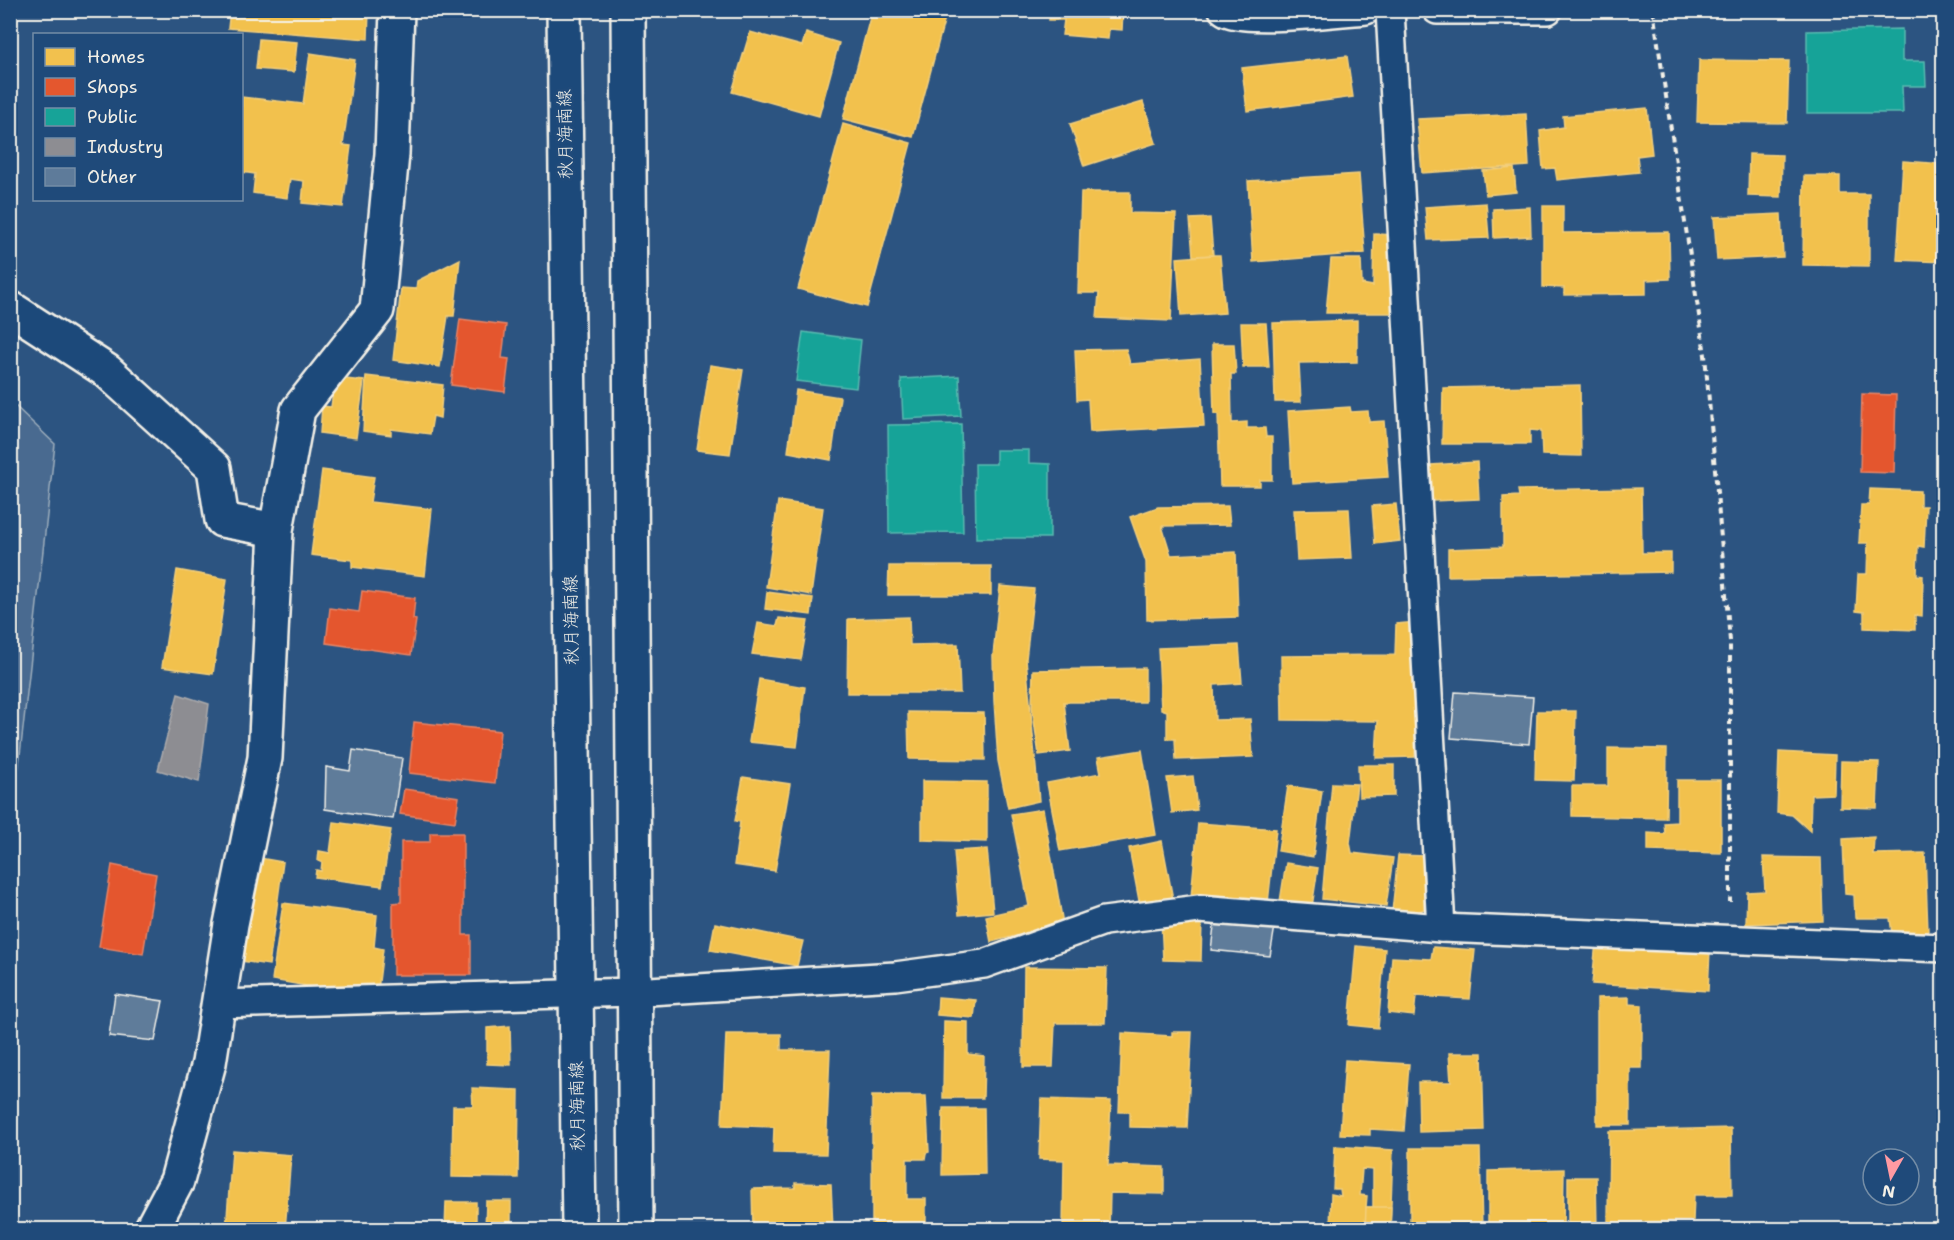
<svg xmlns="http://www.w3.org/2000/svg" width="1954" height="1240" viewBox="0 0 1954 1240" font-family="'Shantell Sans','Klee One',sans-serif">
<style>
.green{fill:#496b90;stroke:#9eaebc;stroke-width:1.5}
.homes{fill:#f2c14e;stroke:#f3cf7c;stroke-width:1.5;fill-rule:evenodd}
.shops{fill:#e4572e;stroke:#e98566;stroke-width:1.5}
.public{fill:#17a398;stroke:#59bab0;stroke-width:1.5}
.industry{fill:#8d8d92;stroke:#acabac;stroke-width:1.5}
.building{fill:#5e7b9a;stroke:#f4f1e8;stroke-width:1.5}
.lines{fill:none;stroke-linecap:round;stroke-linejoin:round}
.service-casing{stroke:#f4f1e8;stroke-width:32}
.minor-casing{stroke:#f4f1e8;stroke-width:38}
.secondary-casing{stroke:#f4f1e8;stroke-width:38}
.path{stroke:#f4f1e8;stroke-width:4;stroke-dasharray:6 4.5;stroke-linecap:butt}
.service{stroke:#1f4a7a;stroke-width:27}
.minor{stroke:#1f4a7a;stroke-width:33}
.secondary{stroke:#1f4a7a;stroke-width:33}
.labels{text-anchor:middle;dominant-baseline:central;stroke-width:6;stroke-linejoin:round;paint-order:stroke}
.street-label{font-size:18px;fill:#f4f1e8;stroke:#1f4a7a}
</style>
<rect width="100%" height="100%" fill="#2c5481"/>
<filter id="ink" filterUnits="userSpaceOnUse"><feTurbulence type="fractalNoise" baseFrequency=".0167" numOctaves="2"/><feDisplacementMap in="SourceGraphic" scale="12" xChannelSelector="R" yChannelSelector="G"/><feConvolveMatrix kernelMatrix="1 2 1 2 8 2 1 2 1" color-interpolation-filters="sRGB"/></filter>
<g filter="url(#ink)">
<polygon class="green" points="11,402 55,444 11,835"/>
<g class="homes">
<polygon points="230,10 369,10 368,39 228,28"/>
<polygon points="872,10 947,10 913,137 843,119"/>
<polygon points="1050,10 1123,10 1122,30 1109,29 1108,39 1062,35 1064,20 1049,20"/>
<polygon points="750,32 802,46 806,33 839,43 819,116 732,92"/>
<polygon points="259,39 297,42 294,72 256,69"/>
<polygon points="310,53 355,60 343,145 351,146 343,207 302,203 304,181 290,179 287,198 253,193 255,174 242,172 242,97 303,104"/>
<polygon points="1347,56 1353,97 1247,111 1242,68"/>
<polygon points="1699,60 1789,61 1787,123 1697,122"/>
<polygon points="1143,102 1156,143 1084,166 1070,124"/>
<polygon points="1647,108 1652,154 1637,156 1639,172 1557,180 1555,168 1543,169 1540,131 1564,127 1563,116"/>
<polygon points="1526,114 1529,166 1422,173 1417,119"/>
<polygon points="843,124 911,143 867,307 798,289"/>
<polygon points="1749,154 1782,155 1781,197 1748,196"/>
<polygon points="1903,161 1944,164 1944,262 1897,260"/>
<polygon points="1514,168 1516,192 1486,195 1483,171"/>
<polygon points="1359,174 1365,253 1253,262 1248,181"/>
<polygon points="1804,176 1840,176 1840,194 1869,194 1869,266 1803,265"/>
<polygon points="1081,192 1130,192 1130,213 1176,214 1171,321 1097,318 1099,293 1078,293"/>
<polygon points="1486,203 1489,238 1428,240 1425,207"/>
<polygon points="1543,206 1563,206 1563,233 1669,232 1670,279 1646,280 1646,294 1564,295 1564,288 1543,287"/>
<polygon points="1530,207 1531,236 1494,238 1493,209"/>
<polygon points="1781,214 1783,257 1717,260 1714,217"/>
<polygon points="1210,218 1213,255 1193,256 1190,219"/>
<polygon points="1374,234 1401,235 1399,313 1326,313 1331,259 1361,259 1362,284 1373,286"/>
<polygon points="1214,255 1220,255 1225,313 1181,316 1177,258"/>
<polygon points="460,259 454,316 448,316 440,367 393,360 401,288 416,289 417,281"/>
<polygon points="1357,320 1357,362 1299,363 1301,402 1275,402 1273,323"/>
<polygon points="1241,323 1266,323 1269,367 1243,367"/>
<polygon points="1212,344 1234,344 1236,374 1231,374 1232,423 1247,422 1247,428 1265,428 1266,437 1272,437 1272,480 1260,480 1260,486 1220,486 1218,414 1214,414"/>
<polygon points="1126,349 1130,364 1200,359 1204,426 1090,432 1088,399 1077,400 1075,350"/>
<polygon points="710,365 743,370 730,454 697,450"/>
<polygon points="366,376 443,385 440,418 433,416 430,434 391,429 391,435 363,431"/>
<polygon points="335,378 364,381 356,438 320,433 322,406 331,407"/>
<polygon points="1580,385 1581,456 1542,455 1541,431 1530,430 1530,444 1442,444 1443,388"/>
<polygon points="796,390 840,397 831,460 788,452"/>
<polygon points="1350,407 1351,412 1368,411 1369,422 1384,421 1388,477 1292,483 1288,411"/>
<polygon points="1477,462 1479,499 1432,501 1431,465"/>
<polygon points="322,470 374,477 370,502 432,509 425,576 352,567 352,560 311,555"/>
<polygon points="1641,488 1642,553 1671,553 1671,572 1448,576 1448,549 1503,547 1503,497 1519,496 1518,490"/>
<polygon points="1870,489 1920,491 1920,506 1926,506 1924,547 1918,546 1917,575 1923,576 1922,616 1915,615 1915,630 1864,628 1864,612 1856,611 1858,574 1867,574 1868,543 1859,543 1861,505 1869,505"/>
<polygon points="778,501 823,508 811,595 766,587"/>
<polygon points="1396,504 1400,541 1375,544 1372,506"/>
<polygon points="1228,506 1230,525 1162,526 1171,555 1236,552 1238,617 1147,620 1146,562 1130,517 1158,507"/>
<polygon points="1349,509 1352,558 1297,560 1294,510"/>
<polygon points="889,566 991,566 991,595 888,595"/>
<polygon points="177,570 227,579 213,674 162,667"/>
<polygon points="1000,586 1034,589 1026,659 1039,801 1008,808 998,761 994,701 993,656"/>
<polygon points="767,592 813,598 811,615 765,609"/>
<polygon points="909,617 910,645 958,644 960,693 847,693 848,619"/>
<polygon points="779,618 808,621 801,660 752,654 758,623 777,626"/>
<polygon points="1417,622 1415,757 1376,758 1378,721 1282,720 1281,656 1395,655 1396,624"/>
<polygon points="1239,645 1242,683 1214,685 1215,720 1250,719 1253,757 1176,760 1175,739 1167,739 1167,711 1161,709 1158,648"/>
<polygon points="1145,668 1145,702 1064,702 1070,751 1039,755 1032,707 1033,670"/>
<polygon points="759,679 805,687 797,747 749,742"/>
<polygon points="1537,711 1576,711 1574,781 1535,780"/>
<polygon points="908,712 984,713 985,760 909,759"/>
<polygon points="1608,748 1667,749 1666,818 1572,816 1572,786 1608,786"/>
<polygon points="1142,750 1156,835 1060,851 1047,783 1101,773 1098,757"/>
<polygon points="1779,752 1835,755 1834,794 1811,795 1810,831 1792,815 1777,813"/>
<polygon points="1841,761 1879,762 1877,808 1840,807"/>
<polygon points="1358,765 1394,765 1394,796 1359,797"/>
<polygon points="1193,776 1197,810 1172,813 1167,778"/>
<polygon points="743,777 790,784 775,871 734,865 740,822 735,821"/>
<polygon points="1677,780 1721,780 1721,853 1648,851 1648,833 1665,834 1664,823 1677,822"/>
<polygon points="922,781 987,782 987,842 922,840"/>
<polygon points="1332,783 1357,784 1350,843 1352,853 1393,858 1386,906 1322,899"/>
<polygon points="1288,786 1322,791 1313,857 1278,851"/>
<polygon points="1043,809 1063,924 991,942 986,916 1029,906 1011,814"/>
<polygon points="334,822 391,830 382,886 315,877 316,870 321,871 322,862 318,861 319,851 330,853"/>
<polygon points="1198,823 1276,829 1268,903 1191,897"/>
<polygon points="1874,837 1873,854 1925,853 1928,932 1892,934 1890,918 1855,918 1854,895 1845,894 1843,839"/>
<polygon points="1162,841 1174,905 1141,911 1129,848"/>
<polygon points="987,849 993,912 959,915 954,851"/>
<polygon points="1398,855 1425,856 1424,909 1414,914 1392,912"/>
<polygon points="248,856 283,862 269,965 235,960"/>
<polygon points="1763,857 1821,858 1823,921 1746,924 1747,892 1765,891"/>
<polygon points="1286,863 1318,868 1311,913 1279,908"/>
<polygon points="283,903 377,915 374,947 383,949 377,998 272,980"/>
<polygon points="1161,920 1202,920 1201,961 1163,960"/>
<polygon points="715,923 803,941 797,966 710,950"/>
<polygon points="1596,942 1710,950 1708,991 1592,984"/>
<polygon points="1356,946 1385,949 1378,1028 1349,1025"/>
<polygon points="1433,947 1475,950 1470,999 1416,996 1414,1016 1388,1013 1392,957 1431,959"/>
<polygon points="1024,967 1107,968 1105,1023 1055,1023 1053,1067 1023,1067"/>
<polygon points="938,997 976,1000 974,1018 937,1015"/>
<polygon points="1629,997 1629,1004 1642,1005 1642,1068 1630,1068 1630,1125 1597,1125 1597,998"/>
<polygon points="944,1021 968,1022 968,1054 984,1056 983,1098 943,1098"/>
<polygon points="510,1026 511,1065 487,1064 487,1028"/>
<polygon points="1172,1032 1192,1032 1187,1128 1130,1127 1130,1112 1119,1112 1122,1033 1172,1036"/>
<polygon points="726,1034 781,1034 781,1050 830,1050 826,1154 773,1153 774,1127 722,1125"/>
<polygon points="1449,1053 1482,1053 1484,1130 1419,1132 1418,1082 1451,1082"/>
<polygon points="1345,1060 1409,1064 1404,1131 1370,1129 1370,1135 1340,1134"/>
<polygon points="472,1088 519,1090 518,1178 452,1177 453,1106 473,1106"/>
<polygon points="872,1096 926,1096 929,1152 926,1153 925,1159 907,1159 907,1199 926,1199 926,1230 872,1230"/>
<polygon points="1041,1099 1111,1101 1108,1165 1164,1167 1164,1194 1110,1193 1109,1230 1063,1230 1064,1160 1039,1159"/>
<polygon points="943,1108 984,1108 985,1174 942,1175"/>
<polygon points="1731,1128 1732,1195 1694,1195 1693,1221 1608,1222 1609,1131"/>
<path d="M1335 1146 1393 1150 1390 1230H1330L1331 1194 1341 1196 1340 1189H1333ZM1362 1169 1373 1170V1207H1366L1367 1196 1360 1195Z"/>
<polygon points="1410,1148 1480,1148 1482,1230 1410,1230"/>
<polygon points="232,1150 291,1155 285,1230 226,1230"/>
<polygon points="1564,1169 1563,1230 1488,1230 1488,1171"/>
<polygon points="1568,1177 1596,1177 1597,1230 1568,1230"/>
<polygon points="795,1183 831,1184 833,1230 753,1230 752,1189 795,1188"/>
<polygon points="486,1201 511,1201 511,1230 485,1230"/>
<polygon points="446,1202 476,1202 476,1230 445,1230"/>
<polygon points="1366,1207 1391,1207 1390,1230 1365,1230"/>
</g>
<g class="shops">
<polygon points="460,319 506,325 502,358 509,359 505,392 451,385"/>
<polygon points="1862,394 1896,395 1894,473 1860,472"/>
<polygon points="362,591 415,598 413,619 416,620 411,655 326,643 330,608 359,612"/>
<polygon points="414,722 500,731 495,783 409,773"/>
<polygon points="404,789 459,797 455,822 400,814"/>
<polygon points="430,833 463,833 463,935 471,935 471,975 393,975 393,903 401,902 401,842 430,842"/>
<polygon points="112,865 156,874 143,954 99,947"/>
</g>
<g class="public">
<polygon points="1902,29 1902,61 1925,61 1926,86 1902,86 1903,113 1807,113 1807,31"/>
<polygon points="803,332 861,340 856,388 796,381"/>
<polygon points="959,376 961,416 903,419 901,379"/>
<polygon points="961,424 963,532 889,533 888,425"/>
<polygon points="996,450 1029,450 1029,463 1050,464 1050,538 976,538 975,464 996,464"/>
</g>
<polygon class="industry" points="178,694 209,704 199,782 158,770"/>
<g class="building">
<polygon points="1455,692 1533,697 1529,744 1451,738"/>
<polygon points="353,750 402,758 393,819 325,809 326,767 350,771"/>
<polygon points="1215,918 1275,926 1270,956 1211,950"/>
<polygon points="115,994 163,1001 155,1041 109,1036"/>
</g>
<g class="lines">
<defs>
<g id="service">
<path d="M1223 10C1237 24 1342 12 1366 10"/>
<polyline points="1390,10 1441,928"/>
<polyline points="1437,10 1548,10"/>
<polyline points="217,1004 633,992 895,976 984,964 1104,921 1199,909 1441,928 1944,948"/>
</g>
<g id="minor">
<polyline points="10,308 107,371 214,468 222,520 276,530"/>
<polyline points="151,1230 177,1181 209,1063 231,924 265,758 276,530 298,410 377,310 392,154 397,10"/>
</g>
<g id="secondary">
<polyline points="564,10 579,1230"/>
<polyline points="628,10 636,1230"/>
</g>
</defs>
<use href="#service" class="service-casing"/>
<use href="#minor" class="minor-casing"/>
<use href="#secondary" class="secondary-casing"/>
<polyline class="path" points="1653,10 1705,355 1730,641 1730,902"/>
<use href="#service" class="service"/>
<use href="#minor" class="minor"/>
<use href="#secondary" class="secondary"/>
</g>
</g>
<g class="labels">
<g class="street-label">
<text transform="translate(565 134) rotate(-91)">秋月海南線</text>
<text transform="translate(571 620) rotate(-91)">秋月海南線</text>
<text transform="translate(577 1106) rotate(-91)">秋月海南線</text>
</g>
</g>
<rect width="1954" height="1240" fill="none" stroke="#1f4a7a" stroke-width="36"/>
<rect x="18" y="18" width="1918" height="1204" fill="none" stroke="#f4f1e8" stroke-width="2" filter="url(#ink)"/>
<rect x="33" y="33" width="210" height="168" fill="#1f4a7a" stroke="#748da6" stroke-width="1.5"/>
<rect x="45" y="48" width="30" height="18" fill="#f2c14e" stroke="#748da6" stroke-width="1.5"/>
<text x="87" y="63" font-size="18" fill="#f4f1e8">Homes</text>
<rect x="45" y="78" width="30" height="18" fill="#e4572e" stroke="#748da6" stroke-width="1.5"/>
<text x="87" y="93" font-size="18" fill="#f4f1e8">Shops</text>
<rect x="45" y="108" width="30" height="18" fill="#17a398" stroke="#748da6" stroke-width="1.5"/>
<text x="87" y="123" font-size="18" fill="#f4f1e8">Public</text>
<rect x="45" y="138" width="30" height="18" fill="#8d8d92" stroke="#748da6" stroke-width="1.5"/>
<text x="87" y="153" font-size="18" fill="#f4f1e8">Industry</text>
<rect x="45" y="168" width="30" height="18" fill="#5e7b9a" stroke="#748da6" stroke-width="1.5"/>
<text x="87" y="183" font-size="18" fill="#f4f1e8">Other</text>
<g transform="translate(1891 1177) rotate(189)"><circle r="28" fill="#1f4a7a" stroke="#748da6" stroke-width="1.5"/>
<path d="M0-4.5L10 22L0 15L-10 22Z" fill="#ff9aa2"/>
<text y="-9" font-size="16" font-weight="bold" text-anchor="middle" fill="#f4f1e8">N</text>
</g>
</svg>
